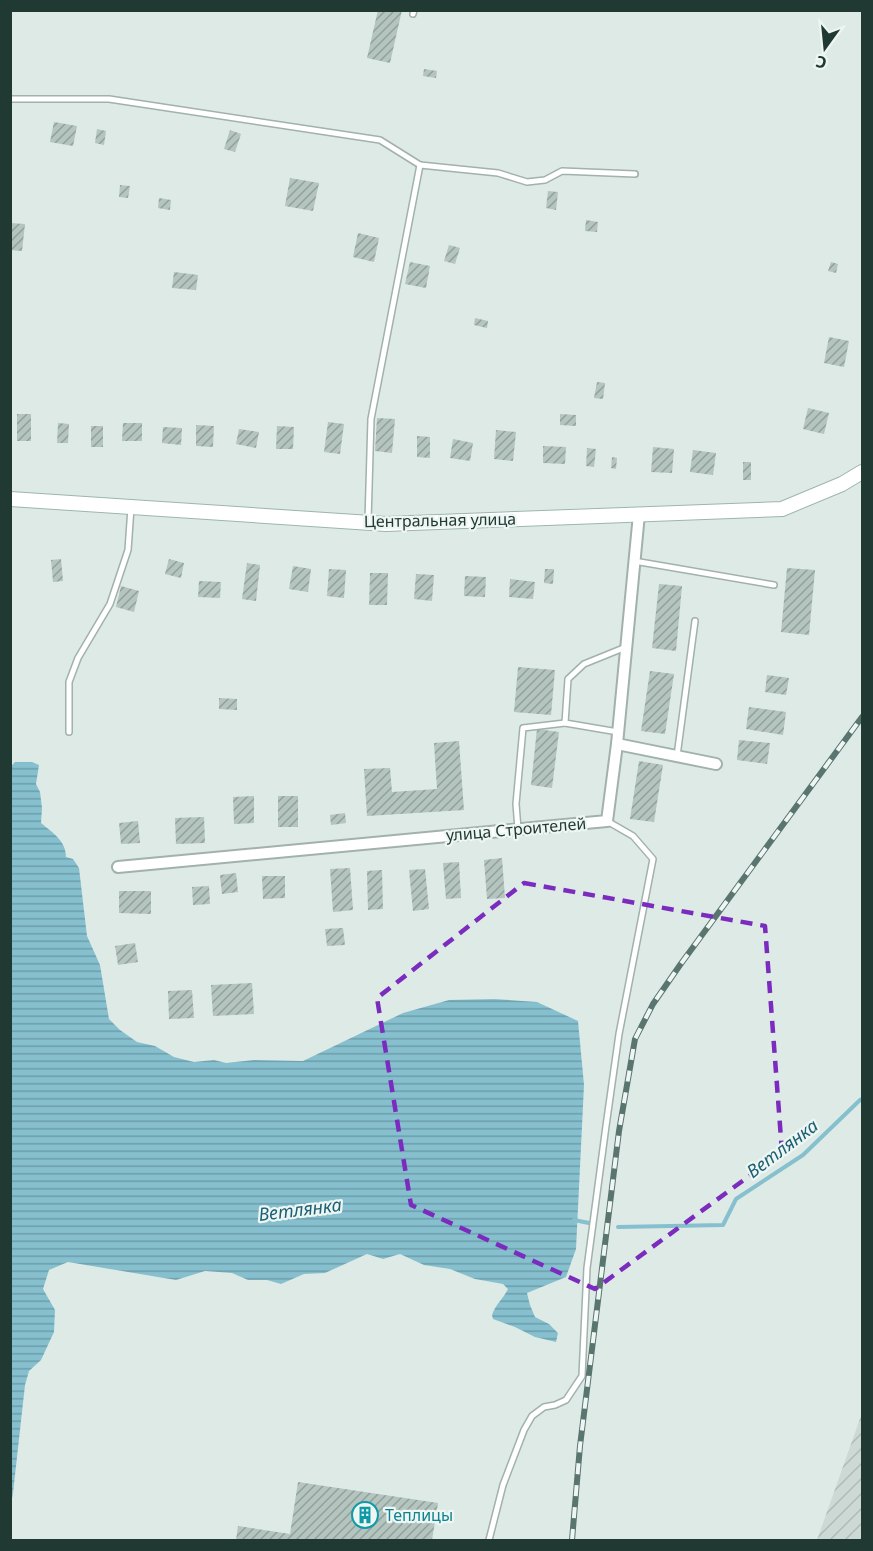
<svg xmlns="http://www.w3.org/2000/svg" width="873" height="1551" viewBox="0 0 873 1551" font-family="'Noto Sans',sans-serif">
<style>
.industrial{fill:url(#industrial-furrows)}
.water{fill:url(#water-rules)}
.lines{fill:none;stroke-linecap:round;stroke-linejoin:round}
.stream{stroke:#86c0cf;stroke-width:4}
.building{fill:url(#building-hatch)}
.lane-casing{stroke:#a1b1ac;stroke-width:8}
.street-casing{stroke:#a1b1ac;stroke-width:14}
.secondary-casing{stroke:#9db5ae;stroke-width:16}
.lane{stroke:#fff;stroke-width:5}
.street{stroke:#fff;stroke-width:10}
.secondary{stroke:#fff;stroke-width:14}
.rail-casing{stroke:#5a756f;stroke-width:6}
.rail{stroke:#eef6f3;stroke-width:4;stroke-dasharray:11;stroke-linecap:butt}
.marked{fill:none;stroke:#7b2cbf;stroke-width:4.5;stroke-dasharray:12 8;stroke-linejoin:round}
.labels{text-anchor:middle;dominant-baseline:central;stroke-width:4.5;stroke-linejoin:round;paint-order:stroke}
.street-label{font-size:16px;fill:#203933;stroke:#eef6f3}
.culture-label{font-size:16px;fill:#0d838f;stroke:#eef6f3;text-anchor:start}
.water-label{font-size:18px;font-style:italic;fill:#1b6074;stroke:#eef6f3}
</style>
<defs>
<pattern id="industrial-furrows" width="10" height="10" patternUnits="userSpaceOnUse" patternTransform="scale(1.5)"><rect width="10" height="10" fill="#ccd9d4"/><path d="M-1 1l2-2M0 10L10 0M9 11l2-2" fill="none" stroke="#afbbb6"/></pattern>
<pattern id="water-rules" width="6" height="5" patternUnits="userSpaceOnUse" patternTransform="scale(1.5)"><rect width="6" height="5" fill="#86c0cf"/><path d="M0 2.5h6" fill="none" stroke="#6d9da9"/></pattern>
<pattern id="building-hatch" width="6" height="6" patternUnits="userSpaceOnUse" patternTransform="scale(1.5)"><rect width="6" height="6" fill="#b4c4be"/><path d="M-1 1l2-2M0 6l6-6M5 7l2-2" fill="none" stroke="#92a09b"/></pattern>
</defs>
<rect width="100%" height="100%" fill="#deeae5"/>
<polygon class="industrial" points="862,1413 862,1540 817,1540"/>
<path class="water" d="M15 762H32L39 765 36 784 40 792 42 808 41 823C53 833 66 841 66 857L73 859 79 868 87 936 100 965 109 1019 120 1030 137 1042 155 1046 174 1057 194 1062 214 1060 226 1063 254 1060 303 1061 403 1013 449 1000 494 999 537 1002 578 1021 584 1085 576 1249 566 1277 527 1293 530 1305 535 1317 549 1324 558 1333 556 1342 535 1337 515 1327 493 1319 492 1315C495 1305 503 1299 508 1289L503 1284 475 1279 450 1269 424 1265 400 1254 383 1259 367 1254 325 1273 304 1274 281 1284 267 1280H248L232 1273 205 1271 176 1280 68 1262 49 1270 43 1289 55 1310 54 1332 41 1360 29 1371 25 1385 13 1493 11 1504 10 767Z"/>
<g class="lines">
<g class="stream">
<polyline points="574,1220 589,1223"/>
<polyline points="618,1227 723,1225 736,1199 803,1155 860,1100 862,1099"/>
</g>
</g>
<g class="building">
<polygon points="378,10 402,10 390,63 367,58"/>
<polygon points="424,69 437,71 436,78 423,76"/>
<polygon points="54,122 77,126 73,146 50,142"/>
<polygon points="97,129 106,131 104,145 95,143"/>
<polygon points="230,130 241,134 235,152 224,149"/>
<polygon points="290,178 319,183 313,211 285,206"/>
<polygon points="120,185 130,186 128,198 119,197"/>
<polygon points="548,191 558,192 556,210 546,208"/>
<polygon points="159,198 171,200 170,210 158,208"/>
<polygon points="586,220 598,222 597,232 585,231"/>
<polygon points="10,223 25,224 22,251 10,250"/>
<polygon points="358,233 379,238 374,262 353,257"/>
<polygon points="449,245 460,248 455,264 444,261"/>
<polygon points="410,262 430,266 426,288 405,284"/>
<polygon points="831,262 838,264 836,273 828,271"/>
<polygon points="174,272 198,275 196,290 172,288"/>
<polygon points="475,318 488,321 487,328 474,325"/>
<polygon points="829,337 849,341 844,367 824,363"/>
<polygon points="597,382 605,383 603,399 594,398"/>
<polygon points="808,408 829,413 824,434 803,429"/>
<rect x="17" y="414" width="14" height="27"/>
<polygon points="560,414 576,415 576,426 560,425"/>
<polygon points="377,418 395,419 392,453 375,451"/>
<polygon points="328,422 344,424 340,454 324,452"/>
<polygon points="58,423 69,424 68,443 57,443"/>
<polygon points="123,423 142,423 142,441 122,441"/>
<polygon points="196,425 214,426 213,447 196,446"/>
<rect x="91" y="426" width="12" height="21"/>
<polygon points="277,426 294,427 293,449 276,449"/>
<polygon points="163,427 182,428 181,445 162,443"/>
<polygon points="239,429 259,432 256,448 236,444"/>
<polygon points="496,430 516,432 513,461 494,459"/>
<polygon points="417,436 430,437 430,458 417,457"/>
<polygon points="453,439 473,443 470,461 450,458"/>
<polygon points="543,446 566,447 565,464 543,463"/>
<polygon points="653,447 674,449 672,473 651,472"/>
<polygon points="587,448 596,449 594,467 586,466"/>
<polygon points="693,450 716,453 713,475 690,472"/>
<polygon points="612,457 617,458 616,469 611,468"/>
<rect x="743" y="462" width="8" height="18"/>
<polygon points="61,559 63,581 53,582 51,560"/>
<polygon points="169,559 184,563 181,578 165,574"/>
<polygon points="247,563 260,565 256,601 242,599"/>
<polygon points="293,566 311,569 308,592 289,589"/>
<polygon points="787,568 815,570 809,635 781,632"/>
<polygon points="329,569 346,570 344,598 327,596"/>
<polygon points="545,569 554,569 553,584 544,583"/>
<polygon points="370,573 388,573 387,605 369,605"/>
<polygon points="416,574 434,575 432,601 414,599"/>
<polygon points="465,576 486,577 485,597 464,596"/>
<polygon points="510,579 535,582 533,599 509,597"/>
<polygon points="199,581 221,582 220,598 198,597"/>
<polygon points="659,584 682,586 676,651 652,648"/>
<polygon points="121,586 139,591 134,612 116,607"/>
<polygon points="518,667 555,670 551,715 514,712"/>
<polygon points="650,671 674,674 665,734 641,731"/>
<polygon points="767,675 789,678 786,695 765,692"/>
<polygon points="219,698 237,699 237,710 219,709"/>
<polygon points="749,707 786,712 783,735 746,729"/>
<polygon points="537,729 559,732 552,788 531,785"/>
<polygon points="739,740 770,743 767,764 737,760"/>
<polygon points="459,741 464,810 367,816 364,769 390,768 392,792 437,789 434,743"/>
<polygon points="639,761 663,765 654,822 630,819"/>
<polygon points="254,796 254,823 234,824 233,797"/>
<rect x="278" y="796" width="20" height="31"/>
<polygon points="345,813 346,823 331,825 330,815"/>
<polygon points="204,817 205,843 176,844 175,818"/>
<polygon points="138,821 140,843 121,844 119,823"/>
<polygon points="502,858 505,898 487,899 484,860"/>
<polygon points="459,862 461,898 446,899 443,863"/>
<polygon points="350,868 353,910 333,912 330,869"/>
<polygon points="425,869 429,909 413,911 409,870"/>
<polygon points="382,870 383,909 368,910 367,871"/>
<polygon points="236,873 238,892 222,894 220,875"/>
<polygon points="262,876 285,876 285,898 263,899"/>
<polygon points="209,886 210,904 193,905 192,887"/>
<polygon points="119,891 151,891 151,914 119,913"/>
<polygon points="343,928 345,945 327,946 325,929"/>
<polygon points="135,943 138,962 118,965 115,946"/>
<polygon points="252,983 254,1014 213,1016 211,985"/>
<polygon points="192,990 194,1018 169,1019 168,991"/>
<polygon points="298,1482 438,1503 432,1540 236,1540 238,1526 290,1534"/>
</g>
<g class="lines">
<defs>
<g id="lane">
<polyline points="413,14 414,10"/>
<polyline points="10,99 109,99 380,140 420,165"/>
<polyline points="368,521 371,419 420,165 498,173 527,182 545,180 562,171 635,174"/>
<polyline points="634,561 774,585"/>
<polyline points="69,732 69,682 78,658 110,604 128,550 131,508"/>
<polyline points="618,732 565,723 568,679 584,664 626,647"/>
<polyline points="677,756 695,621"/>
<polyline points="518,829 516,804 523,728 565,723"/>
<polyline points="489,1540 503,1485 524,1430 532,1416 544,1407 555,1405 566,1400 582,1376 587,1268 606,1126 619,1034 653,859 633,836 607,821"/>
</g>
<g id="street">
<polyline points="617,744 716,764"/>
<polyline points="118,867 607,821 617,744 639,514"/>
</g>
<polyline id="secondary" points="10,499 386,524 782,509 842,484 862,472"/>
</defs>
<use href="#lane" class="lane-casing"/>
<use href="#street" class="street-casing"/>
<use href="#secondary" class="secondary-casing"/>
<use href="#lane" class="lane"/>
<use href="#street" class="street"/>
<use href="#secondary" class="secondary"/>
<defs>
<polyline id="rail" points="572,1540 580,1446 619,1131 635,1039 653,1004 680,965 862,717"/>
</defs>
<use href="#rail" class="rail-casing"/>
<use href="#rail" class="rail"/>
</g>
<path class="marked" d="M524 883 765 926 782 1152 595 1289 411 1205 377 998Z"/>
<defs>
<symbol id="building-ring" viewBox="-11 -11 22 22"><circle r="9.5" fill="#eef6f3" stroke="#0f9aa8" stroke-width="1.5"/><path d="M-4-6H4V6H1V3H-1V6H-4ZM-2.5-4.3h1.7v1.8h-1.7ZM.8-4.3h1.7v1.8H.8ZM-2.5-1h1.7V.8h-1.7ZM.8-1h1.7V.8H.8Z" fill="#0f9aa8"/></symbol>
</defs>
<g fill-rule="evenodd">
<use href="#building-ring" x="350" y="1500" width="30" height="30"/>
</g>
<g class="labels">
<g class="street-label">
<text transform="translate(440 520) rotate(-1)">Центральная улица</text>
<text transform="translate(516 829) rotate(-5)">улица Строителей</text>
</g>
<g class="culture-label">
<text x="385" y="1515">Теплицы</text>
</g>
<g class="water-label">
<text transform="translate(782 1148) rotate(-37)">Ветлянка</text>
<text transform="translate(300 1209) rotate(-7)">Ветлянка</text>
</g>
</g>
<rect width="873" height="1551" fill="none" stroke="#203933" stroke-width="24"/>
<g transform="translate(825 48) rotate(195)" stroke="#eef6f3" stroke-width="4.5" paint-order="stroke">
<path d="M0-4.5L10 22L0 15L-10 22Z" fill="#203933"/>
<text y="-9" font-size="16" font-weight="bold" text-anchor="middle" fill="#203933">С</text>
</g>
</svg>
